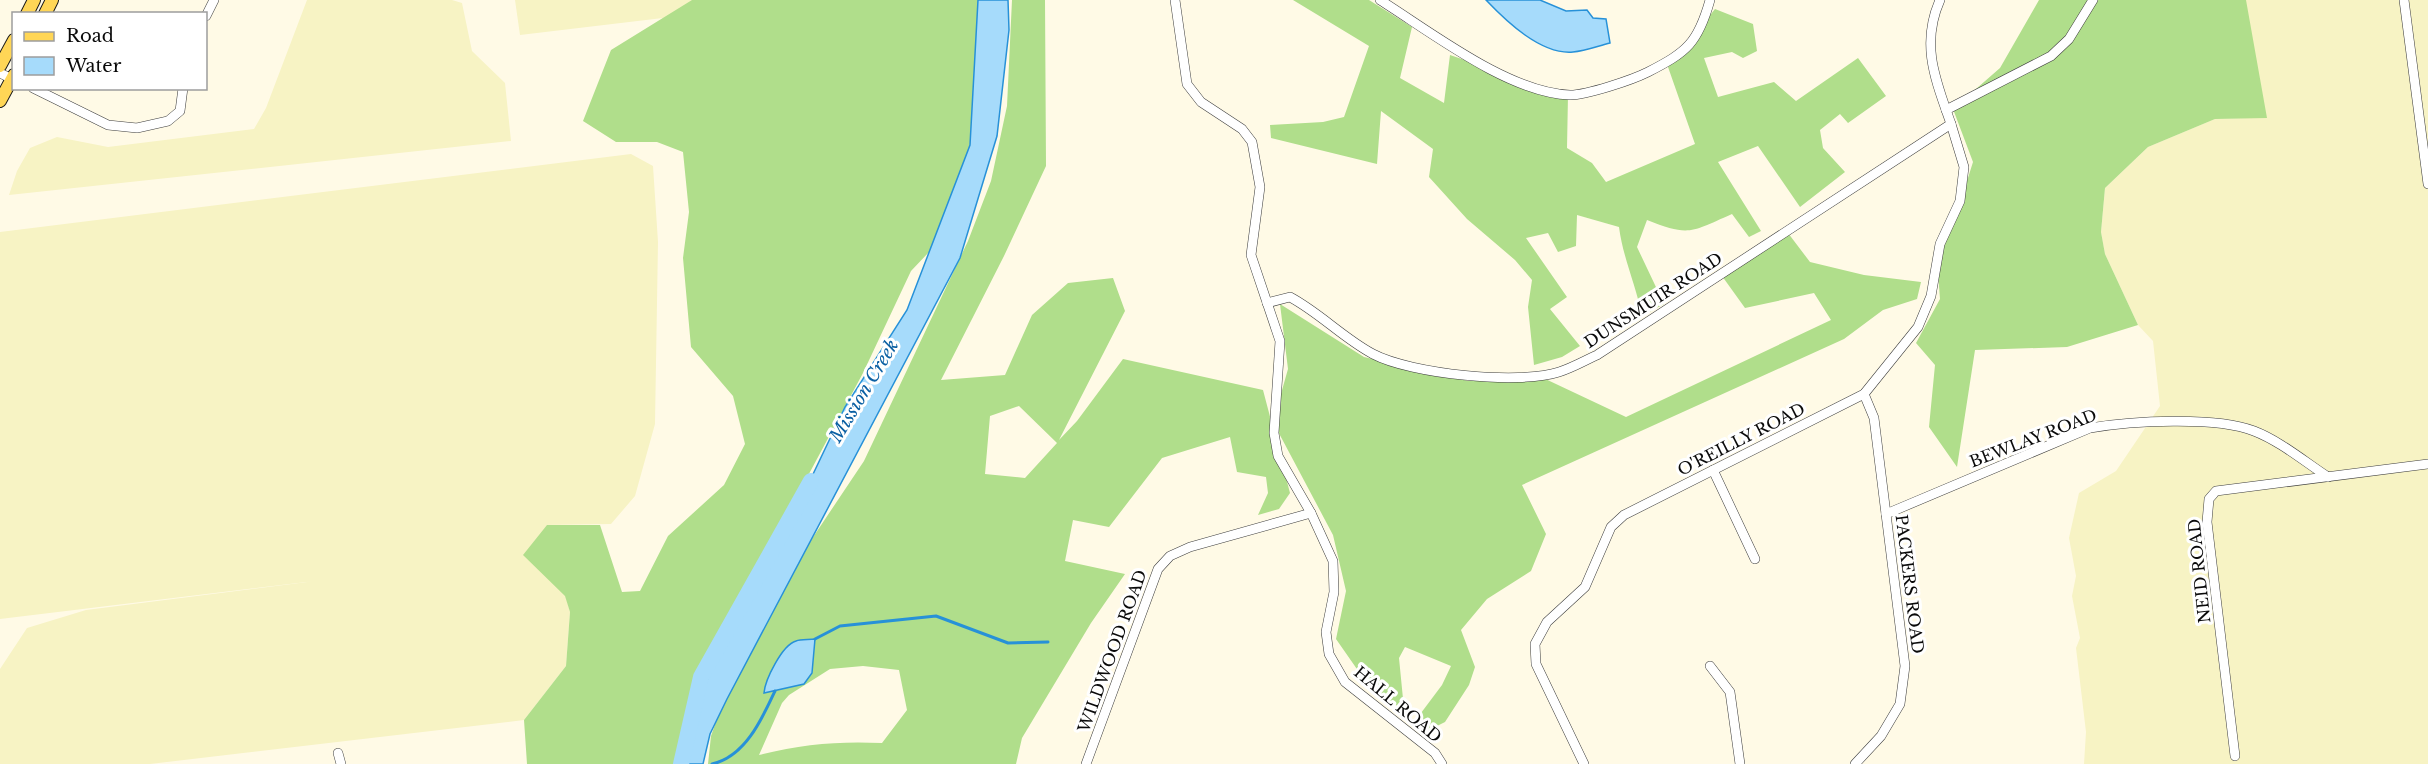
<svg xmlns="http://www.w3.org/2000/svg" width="2428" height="764" viewBox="0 0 2428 764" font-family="'Libre Baskerville',serif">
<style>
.farmland{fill:#f7f3c4}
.forest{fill:#b0de8b;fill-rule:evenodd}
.water{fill:#a6dbfb;stroke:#2791d8;stroke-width:1.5}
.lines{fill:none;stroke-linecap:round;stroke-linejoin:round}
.stream{stroke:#2791d8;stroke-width:3}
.river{stroke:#a6dbfb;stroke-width:16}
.minor-casing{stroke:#3d3d3d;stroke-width:10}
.major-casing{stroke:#1b1b1b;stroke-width:14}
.minor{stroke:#fff;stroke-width:9}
.major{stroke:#ffd656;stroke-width:12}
.labels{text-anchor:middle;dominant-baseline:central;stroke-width:6;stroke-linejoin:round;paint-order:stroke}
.street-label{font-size:16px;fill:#0a0a0a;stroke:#fff}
.water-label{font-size:18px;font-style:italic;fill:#0b60a3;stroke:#fff}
</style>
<rect width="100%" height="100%" fill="#fffae6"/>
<g class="farmland">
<polygon points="307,0 452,0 462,3 472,51 505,83 511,141 9,195 17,171 30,148 57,137 108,147 254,129 266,108"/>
<polygon points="515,0 730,0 730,10 520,35"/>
<polygon points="2193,0 2428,0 2428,764 2084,764 2086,732 2076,648 2080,638 2072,596 2076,576 2069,538 2079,493 2116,471 2160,406 2153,341 2138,325 2105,254 2101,232 2105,188 2148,147 2215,119 2246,118"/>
<polygon points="631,154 653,166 658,242 655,424 635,496 611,524 547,525 570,612 566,666 524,720 150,764 0,764 0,669 27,628 86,610 315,581 0,619 0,232"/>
</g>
<g class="forest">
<polygon points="692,0 993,0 987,81 948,232 911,271 863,373 727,627 698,715 690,764 527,764 524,720 566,666 570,612 565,596 523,555 547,525 600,525 622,592 640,591 668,536 724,485 745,444 733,396 691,347 683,258 689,212 683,152 657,142 616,142 583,121 611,50"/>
<path d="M1012 0H1045L1046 166 1004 256 941 380 1005 375 1032 315 1068 283 1113 278 1125 311 1059 440 1077 421 1123 359 1263 390 1290 493 1279 509 1258 515 1268 493 1266 477 1237 472 1230 437 1162 458 1109 527 1073 520 1065 561 1125 574 1091 623 1022 738 1016 764H708L711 736 725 696 779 588 864 461 968 241 991 181 1007 106ZM1019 406 1057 443 1025 478 985 474 990 416ZM863 666 899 670 907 710 882 743C839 741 801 744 759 755L782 703 789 695 830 669Z"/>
<path d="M1293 0H1369L1412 27 1400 78 1444 103 1450 55 1568 95 1567 148 1592 163 1606 182 1695 144 1668 67 1715 9 1753 24 1757 51 1743 58 1732 52 1704 58 1718 97 1774 82 1796 101 1858 58 1886 96 1848 123 1840 114 1820 130 1823 148 1845 172 1800 207 1758 146 1718 162 1761 231 1749 237 1732 214C1691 232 1690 237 1647 220L1637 247 1664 304 1642 316C1636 285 1623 258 1619 227L1577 215 1576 246 1558 252 1548 233 1526 238 1567 297 1550 309 1580 346 1562 357 1534 365 1528 307 1532 280 1515 260 1467 219 1429 177 1433 149 1381 111 1377 164 1271 138 1270 125 1323 122 1344 117 1369 46Z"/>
<polygon points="2039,0 2246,0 2267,118 2215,119 2148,147 2105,188 2101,232 2105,254 2138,325 2067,347 1975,350 1957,467 1929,427 1935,365 1916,343 1940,299 1937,260 1955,219 1973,162 1953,109 2000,68"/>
<polygon points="1788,233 1810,262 1864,275 1921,282 1917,299 1883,310 1844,339 1522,485 1546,534 1531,571 1487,599 1461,630 1475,667 1469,685 1445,722 1427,731 1421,713 1442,685 1451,666 1405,647 1399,658 1404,709 1375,695 1336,639 1346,591 1333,535 1273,422 1288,369 1280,304 1364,357 1468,381 1539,376 1626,417 1831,320 1814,293 1745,308 1722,276"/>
</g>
<g class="water">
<polygon points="978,0 1008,0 1009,30 997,136 960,258 727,699 710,734 703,764 680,764 686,732 723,641 775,554 845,407 907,310 970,145"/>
<path d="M1486 0H1540L1566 11 1587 10 1593 18 1606 19 1610 43C1598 46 1585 51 1573 52 1541 55 1506 21 1486 0Z"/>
<path d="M815 639 812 673 804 684 764 693C765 680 782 645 796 641 801 639 809 640 815 639Z"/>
</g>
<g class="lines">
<g class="stream">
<polyline points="815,639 840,626 936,616 1008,643 1048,642"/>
<path d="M712 764C745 757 762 719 775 691"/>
</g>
<polyline class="river" points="681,764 701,677 811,481"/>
<defs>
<g id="minor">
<polyline points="1175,0 1187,84 1201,102 1242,129 1252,142 1260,187 1251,255 1280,341 1274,433 1278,456 1311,513 1333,561 1334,592 1326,632 1329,654 1345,682 1435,753 1442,764"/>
<path d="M1380 0C1431 32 1509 93 1570 95 1587 95 1632 80 1648 72 1687 52 1698 43 1710 0"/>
<polyline points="2404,0 2428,184"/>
<polyline points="206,16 214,0"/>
<polyline points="0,73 14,80"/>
<polyline points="33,88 108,125 137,128 168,121 180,111 183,88"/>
<polyline points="1946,110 2051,56 2069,39 2093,0"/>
<path d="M1267 303 1290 297C1320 313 1343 338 1373 354 1411 374 1519 385 1559 372 1572 368 1584 361 1597 355L1951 124C1936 81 1920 45 1940 0"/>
<polyline points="1713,470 1755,559"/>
<path d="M1886 514 2090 428C2131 421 2216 416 2254 431 2280 441 2305 462 2328 477"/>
<polyline points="1710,666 1730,692 1740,764"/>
<polyline points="338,753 341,764"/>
<polyline points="2235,756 2207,522 2209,499 2216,491 2428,464"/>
<polyline points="1086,764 1158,569 1170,556 1190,547 1311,513"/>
<polyline points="1584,764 1536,664 1535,644 1547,622 1585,587 1611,527 1624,515 1864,394 1918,327 1931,296 1940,244 1960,201 1964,167 1951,124"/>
<polyline points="1855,764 1881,736 1900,704 1905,666 1874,418 1864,394"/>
</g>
<g id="major">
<polyline points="27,14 34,0"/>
<polyline points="45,14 52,0"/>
<polyline points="0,66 14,40"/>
<polyline points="0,101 14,75"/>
</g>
</defs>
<use href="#minor" class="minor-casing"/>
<use href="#major" class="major-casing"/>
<use href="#minor" class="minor"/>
<use href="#major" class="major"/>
</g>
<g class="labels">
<g class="street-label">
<text transform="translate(1653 300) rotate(-33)">DUNSMUIR ROAD</text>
<text transform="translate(2033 438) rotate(-21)">BEWLAY ROAD</text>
<text transform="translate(1741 439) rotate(-27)">O'REILLY ROAD</text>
<text transform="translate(2199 571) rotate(-96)">NEID ROAD</text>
<text transform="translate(1910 584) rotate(83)">PACKERS ROAD</text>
<text transform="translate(1112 651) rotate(-70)">WILDWOOD ROAD</text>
<text transform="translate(1398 704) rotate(40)">HALL ROAD</text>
</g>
<g class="water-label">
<text transform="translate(864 391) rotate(-59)">Mission Creek</text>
</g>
</g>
<rect x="12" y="12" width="195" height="78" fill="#ffffff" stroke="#9d9d9d" stroke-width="1.5"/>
<rect x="24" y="32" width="30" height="9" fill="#ffd656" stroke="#9d9d9d" stroke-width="1.5"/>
<text x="66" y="42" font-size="18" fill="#0a0a0a">Road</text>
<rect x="24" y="57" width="30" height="18" fill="#a6dbfb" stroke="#9d9d9d" stroke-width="1.5"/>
<text x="66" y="72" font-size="18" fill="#0a0a0a">Water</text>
</svg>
